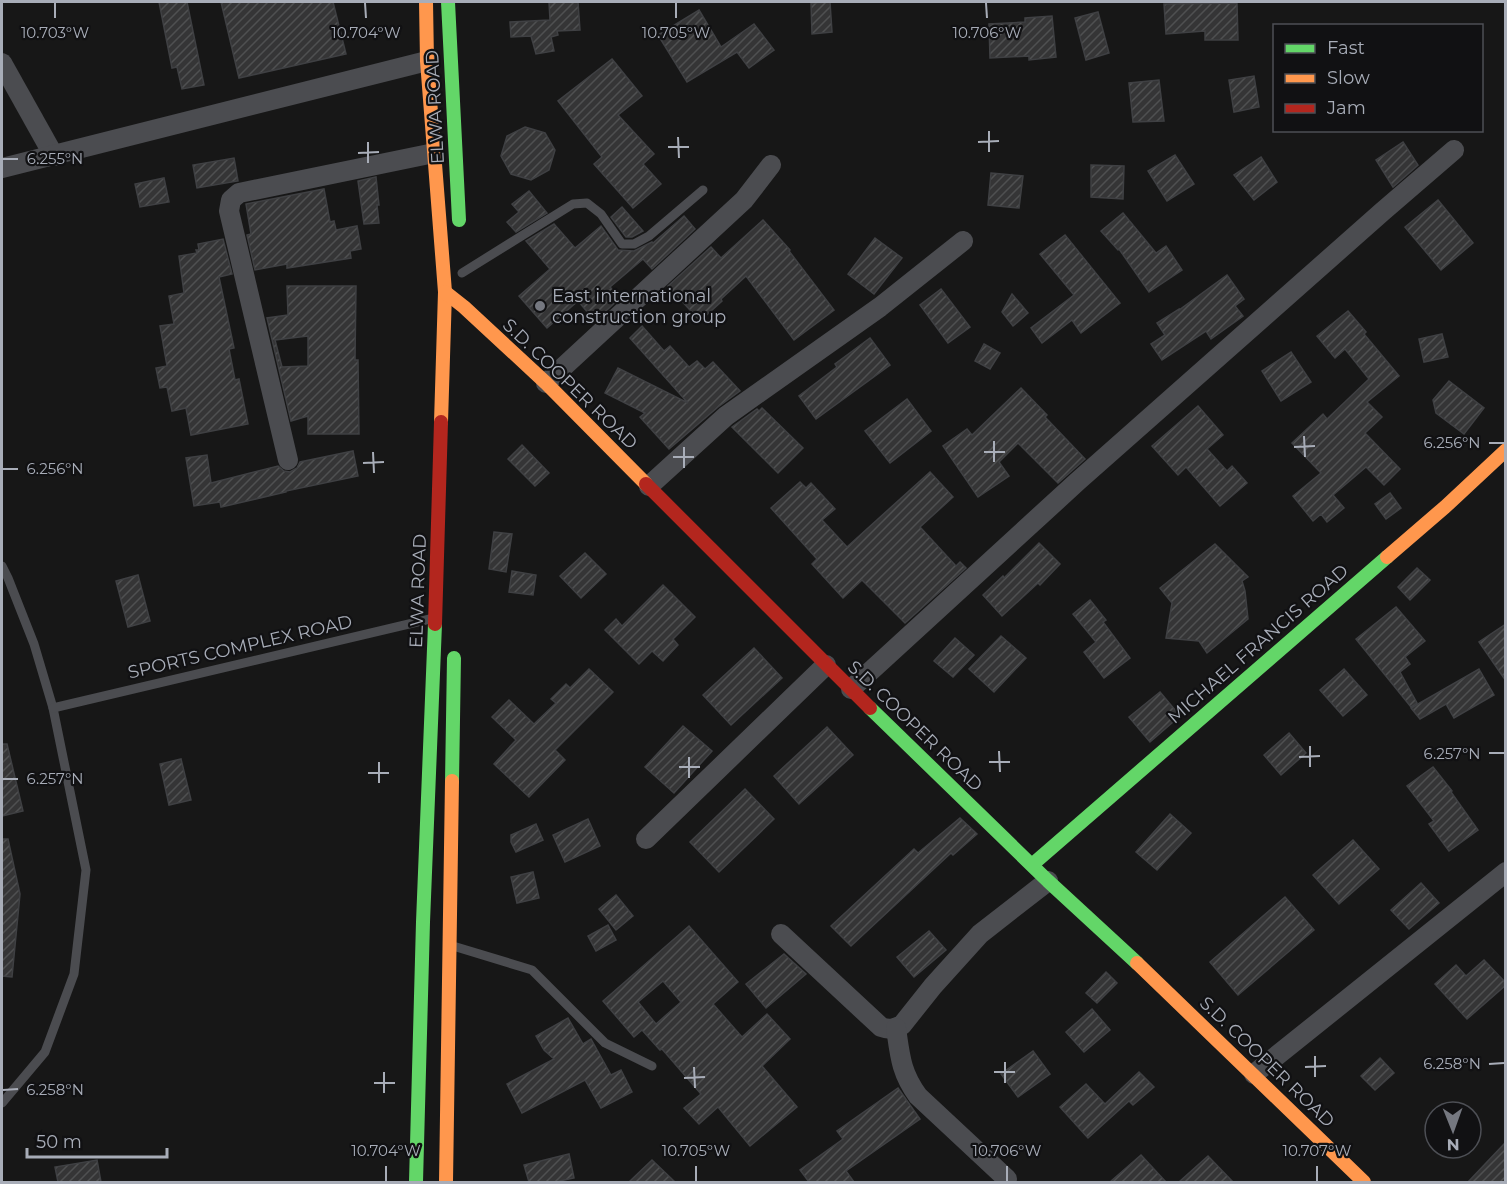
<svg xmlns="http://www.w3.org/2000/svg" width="1507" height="1184" viewBox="0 0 1507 1184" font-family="Montserrat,sans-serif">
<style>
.building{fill:url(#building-hatch);stroke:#3f4043;stroke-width:1.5;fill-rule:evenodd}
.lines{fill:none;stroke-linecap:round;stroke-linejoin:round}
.lane{stroke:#4b4c50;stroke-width:9}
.street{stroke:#4b4c50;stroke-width:20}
.fast{stroke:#63d668;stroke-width:14}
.slow{stroke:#ff974d;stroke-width:14}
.jam{stroke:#b3261e;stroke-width:14}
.ticks{fill:none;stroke:#a8adb8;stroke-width:2}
.poi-dot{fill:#757880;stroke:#111113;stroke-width:2}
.labels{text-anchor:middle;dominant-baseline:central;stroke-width:4.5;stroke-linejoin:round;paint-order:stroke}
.street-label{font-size:18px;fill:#a8adb8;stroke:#111113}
.poi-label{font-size:18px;fill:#a8adb8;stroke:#111113;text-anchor:start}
.ticks-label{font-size:15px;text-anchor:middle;fill:#a8adb8;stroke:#111113;stroke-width:4.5;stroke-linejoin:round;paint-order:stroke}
</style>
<defs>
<pattern id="building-hatch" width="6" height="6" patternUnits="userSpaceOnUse" patternTransform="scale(1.5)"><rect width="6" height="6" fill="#353536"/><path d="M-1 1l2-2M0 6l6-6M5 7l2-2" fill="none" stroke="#4f5051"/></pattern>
</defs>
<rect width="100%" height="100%" fill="#171717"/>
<g class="building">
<polygon points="159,2 187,2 204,85 182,89 177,67 172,68"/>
<polygon points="221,2 333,2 346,54 239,78"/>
<polygon points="549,2 578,2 580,30 557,31 558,35 551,37 554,51 536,54 531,36 511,37 510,22 550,20"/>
<polygon points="830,2 832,32 812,34 811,3"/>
<polygon points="1237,3 1238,40 1205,40 1205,31 1166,34 1164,4"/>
<polygon points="699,10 721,47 754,24 774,50 749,68 737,52 687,82 658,35"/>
<polygon points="1098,12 1109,53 1086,60 1075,18"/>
<polygon points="1052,16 1056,57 1029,60 1029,56 990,58 989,24 1025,22 1025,18"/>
<polygon points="612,59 642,96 618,115 654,154 643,164 661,184 633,208 594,164 602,157 558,101"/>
<polygon points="1254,76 1259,107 1234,112 1229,80"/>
<polygon points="1159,80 1164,121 1133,122 1129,83"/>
<polygon points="525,127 545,133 555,150 549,170 531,180 511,174 501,156 507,136"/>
<polygon points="1403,142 1418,165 1393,187 1376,160"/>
<polygon points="1175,155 1194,184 1167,201 1148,171"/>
<polygon points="1261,157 1277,182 1254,200 1234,175"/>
<polygon points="234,158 238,181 197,188 193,165"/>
<polygon points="1091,165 1124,166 1123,199 1091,197"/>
<polygon points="991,173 1023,176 1019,208 988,205"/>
<polygon points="376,177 379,205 377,205 379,223 364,224 358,181"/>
<polygon points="164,178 169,202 140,207 135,184"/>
<polygon points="324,189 330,222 334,221 336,230 357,226 361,249 350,251 351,258 287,268 287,264 255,270 247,235 251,234 246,204"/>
<polygon points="529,191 547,213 516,232 507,222 519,212 512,204"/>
<polygon points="1438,200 1473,243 1441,270 1405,227"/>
<polygon points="622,207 643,231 632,237 626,237 611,217"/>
<polygon points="1123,213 1156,253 1166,246 1182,270 1149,292 1119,249 1118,250 1101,231"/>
<polygon points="684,216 695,229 652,269 643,259 610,287 620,298 595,321 578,301 547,328 519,296 550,269 526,241 554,224 575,248 601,226 618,250 634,251 652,242 653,243"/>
<polygon points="763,220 790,250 789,251 834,310 794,340 746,276 721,299 722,301 700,321 668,286 711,247 721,258"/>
<polygon points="1065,235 1120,303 1081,333 1072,320 1042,343 1031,328 1074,295 1040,254"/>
<polygon points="875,238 902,258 874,294 848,274"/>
<polygon points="223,239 232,274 219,277 234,348 229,349 235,380 239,379 248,424 191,435 186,408 172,411 167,387 160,388 156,368 167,366 160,326 174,324 169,296 184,293 179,256 197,253 196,250 199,250 198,244"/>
<polygon points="1227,275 1244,299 1235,306 1243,316 1211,339 1206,331 1162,360 1151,344 1165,335 1157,323 1179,309 1179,310"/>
<path d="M287 286H356L355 360H358L359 434H308V416L291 421 267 318 288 315ZM308 336V366L282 367 275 340Z"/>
<polygon points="941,289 970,327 948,343 920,305"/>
<polygon points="1012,294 1028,313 1013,326 1002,312"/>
<polygon points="1348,311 1366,332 1364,334 1399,376 1367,402 1382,417 1365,433 1400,469 1384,485 1366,467 1333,495 1344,508 1327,522 1321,514 1313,521 1293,496 1321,473 1292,443 1323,414 1327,419 1369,379 1345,349 1335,358 1317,336"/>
<polygon points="642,326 664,351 670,346 689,367 697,361 705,369 713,362 740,391 718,407 669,449 640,417 645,413 605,393 618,368 688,403 630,338"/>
<polygon points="1442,334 1448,357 1424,362 1419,339"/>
<polygon points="870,338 890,365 816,419 799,396 837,367 835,364"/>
<polygon points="984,344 1000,353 990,369 975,361"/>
<polygon points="1291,352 1311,382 1281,401 1262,371"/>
<polygon points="1449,381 1484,408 1464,434 1436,413 1433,400"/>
<polygon points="1021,388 1047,415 1045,417 1085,459 1058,483 1018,443 999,462 1009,476 978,497 943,446 967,429 972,435"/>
<polygon points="907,399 931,431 890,463 865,431"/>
<polygon points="1198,406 1223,435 1207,449 1227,471 1232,466 1247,483 1220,506 1186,467 1178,475 1152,446"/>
<polygon points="762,408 803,448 778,473 732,427 757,409 759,411"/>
<polygon points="522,445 549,473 535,486 508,459"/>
<polygon points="353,451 358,476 286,491 286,492 221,507 220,502 194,506 186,458 207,455 211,483 278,466 284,471 290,472 297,468 300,462"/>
<polygon points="930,472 953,497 920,527 956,566 960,562 966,568 905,623 862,580 843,598 812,564 817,559 771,508 800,482 806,488 811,483 835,509 822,520 847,547"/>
<polygon points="1390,493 1401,508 1386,519 1375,504"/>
<polygon points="494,532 512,534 506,572 489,569"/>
<polygon points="1039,543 1060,564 1040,585 1038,583 1002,616 983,595 1003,576 1004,578"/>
<polygon points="1215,544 1248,577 1242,581 1245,591 1248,619 1207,653 1199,641 1166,638 1172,603 1160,588"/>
<polygon points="585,553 606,574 581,598 560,576"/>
<polygon points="1417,568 1430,580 1410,600 1398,587"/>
<polygon points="512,571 536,575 533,595 509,592"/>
<polygon points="138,575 150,621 128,627 116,581"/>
<polygon points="663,585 695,617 673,639 678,645 663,661 652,651 639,664 605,630 616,619 622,626"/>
<polygon points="1090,600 1106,620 1103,622 1130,658 1104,678 1084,652 1096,642 1073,614"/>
<polygon points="1396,607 1425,641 1405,657 1410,664 1400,672 1417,703 1411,707 1356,639"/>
<polygon points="1506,624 1506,681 1479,642"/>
<polygon points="1001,636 1026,658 994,692 969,669"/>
<polygon points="955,638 974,655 953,677 934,661"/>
<polygon points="754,648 782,678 731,725 703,695"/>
<polygon points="589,669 613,692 555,750 565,760 529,797 494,764 516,740 492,717 509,700 534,724 556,703 551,699 566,684 570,688"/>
<polygon points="1344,669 1367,695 1343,716 1320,690"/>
<polygon points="1479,669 1494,695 1454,718 1446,704 1420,719 1411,708"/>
<polygon points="1160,692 1180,716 1150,742 1129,717"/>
<polygon points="683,726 712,751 674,793 645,767"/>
<polygon points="827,727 853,755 799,804 774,776"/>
<polygon points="1289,733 1306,753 1281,775 1264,755"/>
<polygon points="2,744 7,744 23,811 2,816"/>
<polygon points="181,759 191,800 169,805 160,764"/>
<polygon points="1433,767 1452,791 1451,792 1478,830 1449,851 1429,824 1434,821 1407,786"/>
<polygon points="745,789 774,819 719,872 690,842"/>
<polygon points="1170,814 1191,833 1157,870 1136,852"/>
<polygon points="960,818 977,834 953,855 951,853 851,946 831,926 914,849 918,853"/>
<polygon points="588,819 600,846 565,862 553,835"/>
<polygon points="536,824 543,840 516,852 511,842 511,835"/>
<polygon points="2,839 8,839 20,894 12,977 2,976"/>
<polygon points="1353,840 1379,869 1339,904 1313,875"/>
<polygon points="533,872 539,898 517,903 511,877"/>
<polygon points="1421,883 1439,903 1409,929 1391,910"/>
<polygon points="616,895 633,916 616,930 599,909"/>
<polygon points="1285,897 1314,930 1238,995 1210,962"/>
<polygon points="608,925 616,940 596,951 588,936"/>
<path d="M689 926 738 982 713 1004 742 1037 767 1014 790 1039 762 1066 797 1107 750 1146 718 1107 699 1124 684 1108 701 1094 662 1049 660 1050 642 1030 634 1037 603 1001ZM663 981 681 1002 656 1024 638 1002Z"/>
<polygon points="929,931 946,950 914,977 897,957"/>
<polygon points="784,954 806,974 766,1008 746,984"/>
<polygon points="1484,960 1506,983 1506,985 1467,1019 1435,984 1456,965 1466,976"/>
<polygon points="1106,972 1117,983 1097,1003 1086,993"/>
<polygon points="1092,1009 1110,1030 1084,1052 1066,1032"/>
<polygon points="568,1018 583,1044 591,1039 611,1075 621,1070 632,1092 601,1108 585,1080 522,1113 507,1084 554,1059 544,1050 536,1036"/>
<polygon points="1033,1051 1050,1074 1018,1097 1001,1074"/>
<polygon points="1380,1058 1394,1073 1375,1090 1361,1076"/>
<polygon points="1139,1072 1154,1087 1133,1105 1129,1101 1088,1138 1060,1107 1086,1084 1105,1104"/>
<polygon points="898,1088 920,1119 846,1171 854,1182 809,1182 800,1170 843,1139 837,1131"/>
<polygon points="1506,1142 1506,1182 1468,1182"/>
<polygon points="569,1154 574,1178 555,1182 529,1182 524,1165"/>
<polygon points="1141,1155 1166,1182 1110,1182"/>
<polygon points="1208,1156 1233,1182 1179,1182"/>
<polygon points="97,1160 101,1182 58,1182 55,1167"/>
<polygon points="652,1160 675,1182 629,1182"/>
</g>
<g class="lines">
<g class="lane">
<polyline points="462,273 573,204 587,203 601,214 622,244 634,244 649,236 703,190"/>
<polyline points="2,566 8,578 34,644 53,708 86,870 74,974 45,1052 2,1103"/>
<polyline points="53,708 430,619"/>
<polyline points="453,946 532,970 605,1043 652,1066"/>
</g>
<g class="street">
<polyline points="2,63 54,156"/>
<polyline points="2,168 427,61"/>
<polyline points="546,383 744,200 771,165"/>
<polyline points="288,460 229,211 231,200 239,193 434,153"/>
<polyline points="649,486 726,416 880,307 963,241"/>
<polyline points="851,689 1078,481 1382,212 1454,150"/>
<polyline points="646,839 826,665"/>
<path d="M781 934 881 1027C889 1030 894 1029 902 1025L933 986 980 934 1048 881"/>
<path d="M896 1028C900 1056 901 1073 918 1096L1007 1179"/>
<polyline points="1254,1074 1506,872"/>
</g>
<g class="fast">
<polyline points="448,2 459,220"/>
<polyline points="870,708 1048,881 1137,963"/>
<polyline points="452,781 454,658"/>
<polyline points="1033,864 1387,557"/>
<polyline points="416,1182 423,922 435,624"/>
</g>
<g class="slow">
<polyline points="426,2 427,61 445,292 441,422"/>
<polyline points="445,292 464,307 546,383 646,484"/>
<polyline points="1387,557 1445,507 1506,450"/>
<polyline points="1137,963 1364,1182"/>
<polyline points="446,1182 452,781"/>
</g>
<g class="jam">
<polyline points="646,484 870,708"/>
<polyline points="435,624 441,422"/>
</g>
</g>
<path class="ticks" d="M55 3V18M365 3 366 18M676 3V18M986 3 987 18M989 131V152M678 137 679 158M368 142V163M978 142 999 141M668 147H689M358 153 379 152M3 159H18M1304 436 1305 457M994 441V462M1489 443H1504M684 447V468M1294 447 1315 446M373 452 374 473M984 452H1005M673 457H694M363 463 384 462M3 469H18M1310 746V767M999 751 1000 772M1489 753H1504M689 757V778M1299 757 1320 756M379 762V783M989 762H1010M679 767H700M368 773H389M3 779H18M1315 1056V1077M1005 1062V1083M1489 1064 1504 1063M694 1067 695 1088M1305 1067 1326 1066M384 1072V1093M994 1072H1015M684 1078 705 1077M374 1083H395M3 1090 18 1089M386 1166V1181M696 1166V1181M1007 1166V1181M1317 1166V1181"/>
<circle class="poi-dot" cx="540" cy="306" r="6"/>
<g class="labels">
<g class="street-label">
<text transform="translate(435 107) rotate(-93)">ELWA ROAD</text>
<text transform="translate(570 384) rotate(44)">S.D. COOPER ROAD</text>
<text transform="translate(418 591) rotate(-88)">ELWA ROAD</text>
<text transform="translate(1258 644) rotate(-41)">MICHAEL FRANCIS ROAD</text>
<text transform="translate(240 647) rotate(-13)">SPORTS COMPLEX ROAD</text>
<text transform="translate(915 726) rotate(44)">S.D. COOPER ROAD</text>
<text transform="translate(1267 1062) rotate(44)">S.D. COOPER ROAD</text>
</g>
<g class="poi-label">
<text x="552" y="296">East international<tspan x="552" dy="21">construction group</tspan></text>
</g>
</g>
<g class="ticks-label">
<text x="55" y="38">10.703°W</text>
<text x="366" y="38">10.704°W</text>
<text x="676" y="38">10.705°W</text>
<text x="987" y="38">10.706°W</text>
<text x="55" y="164">6.255°N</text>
<text x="1452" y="448">6.256°N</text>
<text x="55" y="474">6.256°N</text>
<text x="1452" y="759">6.257°N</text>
<text x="55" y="784">6.257°N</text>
<text x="1452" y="1069">6.258°N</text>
<text x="55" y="1095">6.258°N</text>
<text x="386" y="1156">10.704°W</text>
<text x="696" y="1156">10.705°W</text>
<text x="1007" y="1156">10.706°W</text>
<text x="1317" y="1156">10.707°W</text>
</g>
<rect width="1507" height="1184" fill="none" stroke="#a8adb8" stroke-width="6"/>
<rect x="1273" y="24" width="210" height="108" fill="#111113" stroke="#4d4f55" stroke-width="1.5"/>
<rect x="1285" y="44" width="30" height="9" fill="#63d668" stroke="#4d4f55" stroke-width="1.5"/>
<text x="1327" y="54" font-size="18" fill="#a8adb8">Fast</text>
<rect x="1285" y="74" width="30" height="9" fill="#ff974d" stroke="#4d4f55" stroke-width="1.5"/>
<text x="1327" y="84" font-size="18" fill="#a8adb8">Slow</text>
<rect x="1285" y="104" width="30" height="9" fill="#b3261e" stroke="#4d4f55" stroke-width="1.5"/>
<text x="1327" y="114" font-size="18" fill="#a8adb8">Jam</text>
<g transform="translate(1453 1130) rotate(179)"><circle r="28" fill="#111113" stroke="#4d4f55" stroke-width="1.5"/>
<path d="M0-4.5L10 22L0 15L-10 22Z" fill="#757880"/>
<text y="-9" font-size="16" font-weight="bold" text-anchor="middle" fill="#a8adb8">N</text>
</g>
<path d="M27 1148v9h140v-9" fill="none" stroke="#a8adb8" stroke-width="3"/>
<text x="36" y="1148" font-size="18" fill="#a8adb8" stroke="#111113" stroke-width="4.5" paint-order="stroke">50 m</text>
</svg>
